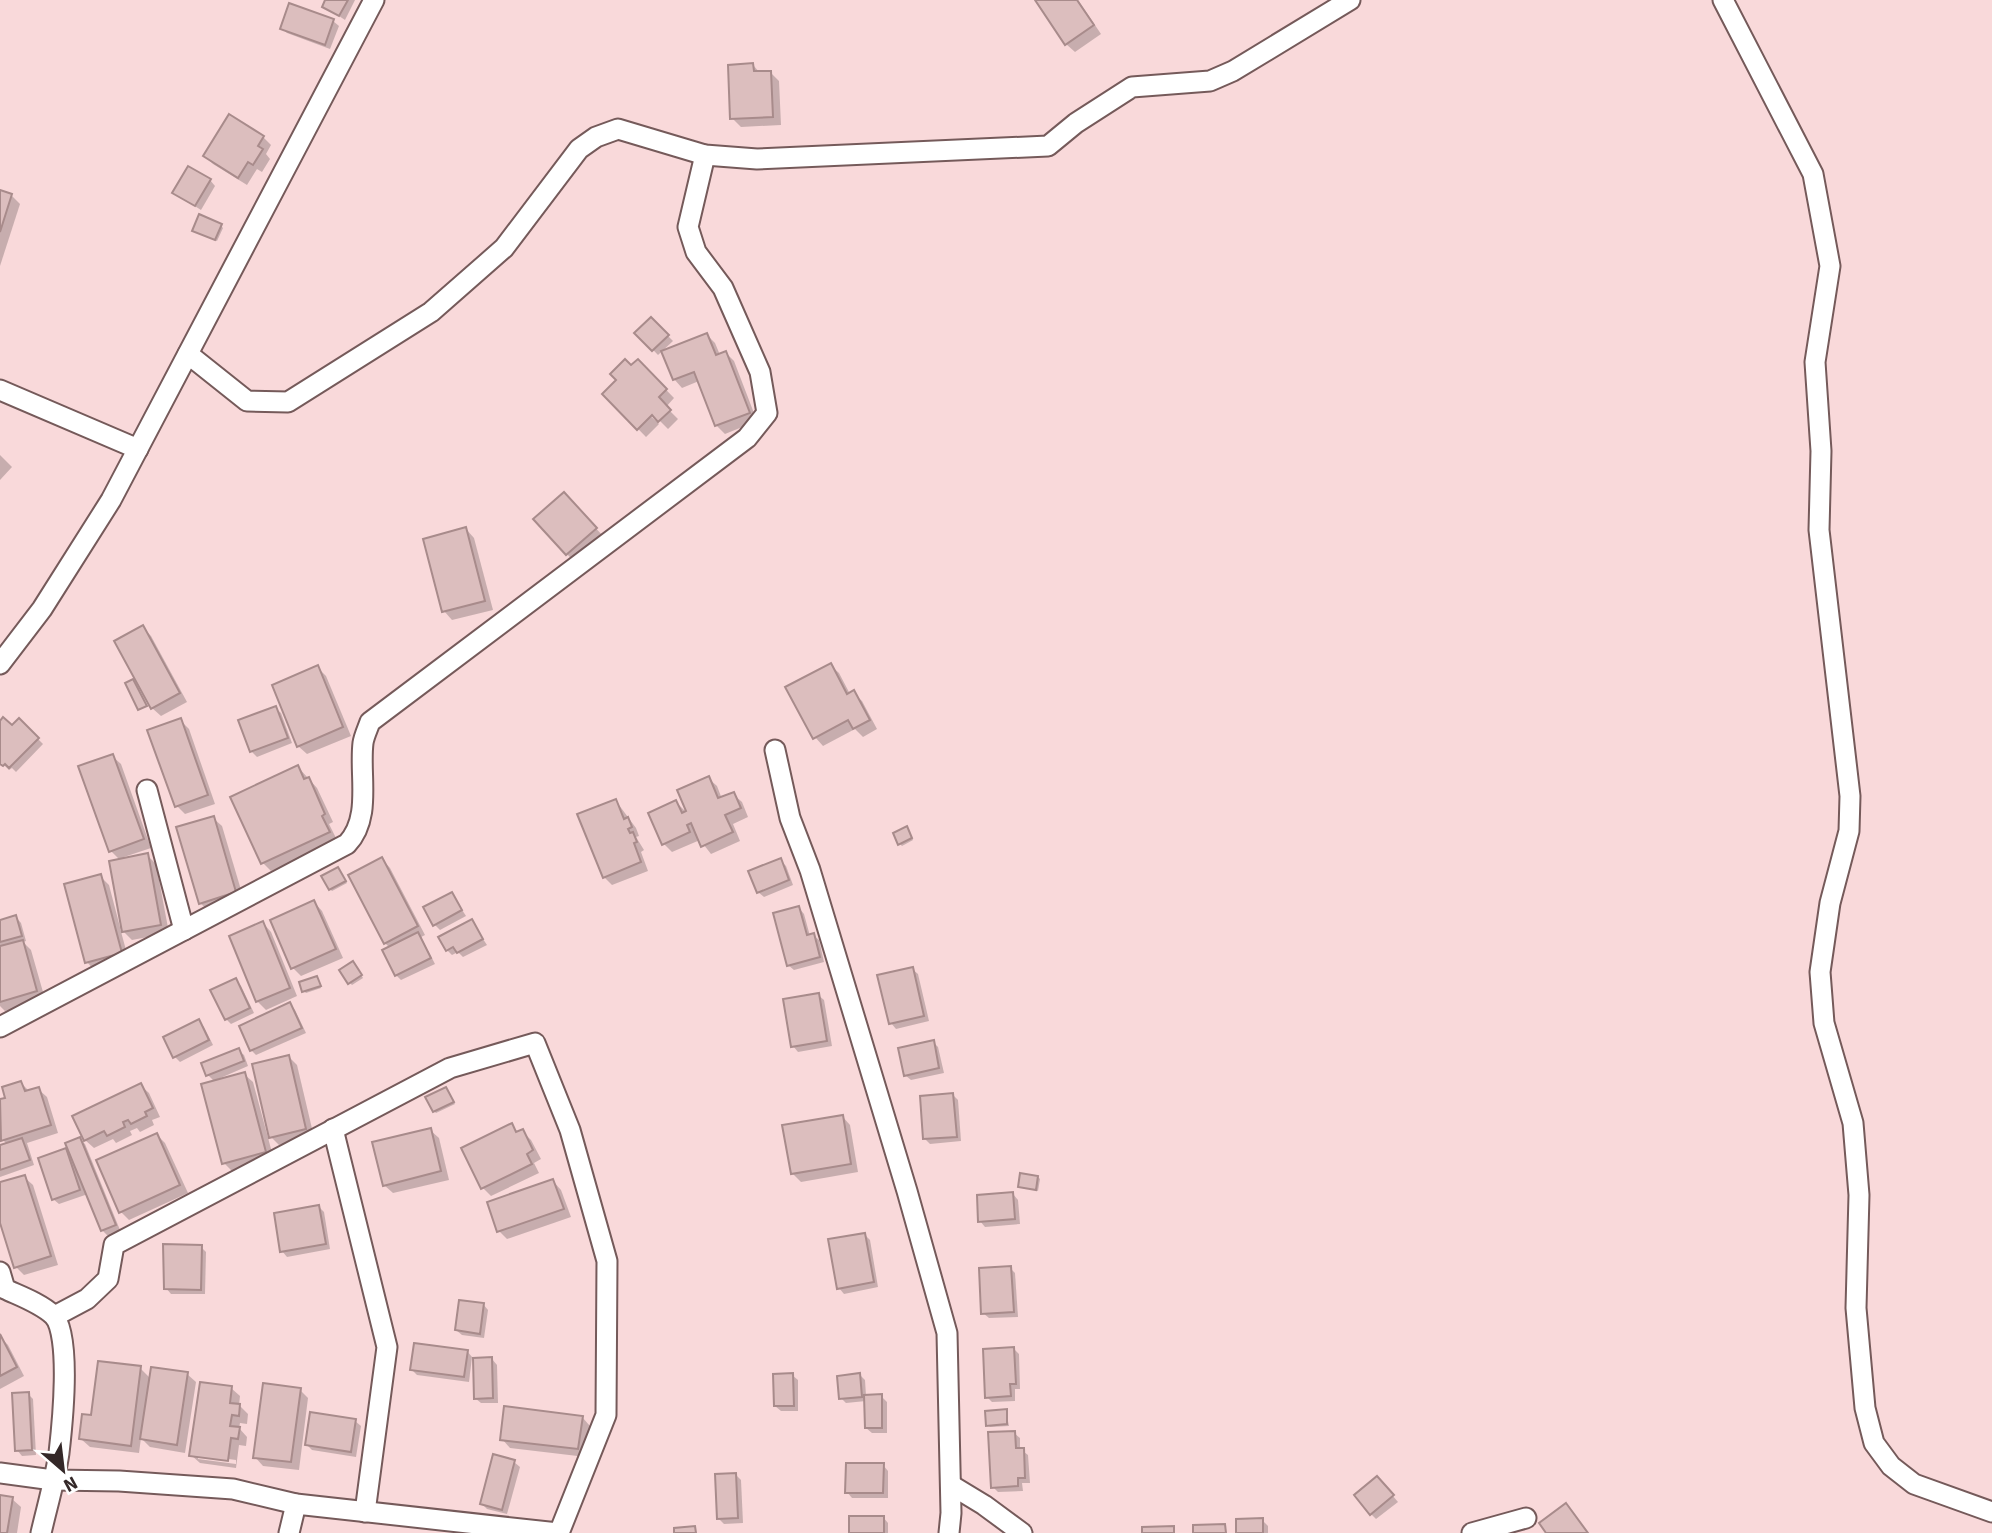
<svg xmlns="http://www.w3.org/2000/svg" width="1992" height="1533" viewBox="0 0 1992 1533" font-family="'Source Sans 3',sans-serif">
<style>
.shadow{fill:#0003;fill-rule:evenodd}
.building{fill:#dcbebe;stroke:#a88b8b;stroke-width:2}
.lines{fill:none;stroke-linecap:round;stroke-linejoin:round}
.street-casing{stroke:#755a5a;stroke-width:23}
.street{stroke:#fff;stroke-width:19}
</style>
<rect width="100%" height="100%" fill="#f9d9da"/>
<g class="shadow">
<polygon points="327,0 355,0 345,20 324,6"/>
<polygon points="1037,0 1078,0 1101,34 1075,52 1066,44"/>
<polygon points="333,21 339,26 330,49 287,33 282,28"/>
<polygon points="753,65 760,73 770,72 779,81 781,125 741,127 732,118"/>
<polygon points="263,137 271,145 266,154 270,159 262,172 257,169 247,185 213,164 205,156"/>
<polygon points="210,180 215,186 201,210 174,193"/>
<polygon points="0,192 11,195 20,204 0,266"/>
<polygon points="221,226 223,228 217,241 196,232"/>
<polygon points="651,319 673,341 658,355 637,333"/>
<polygon points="707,335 715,343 720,355 726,353 734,361 757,421 725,434 716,425 699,381 682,388 674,379"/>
<polygon points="638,361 674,398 666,407 678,419 668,429 647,408 644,410 659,424 646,437 604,394"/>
<polygon points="0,455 12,467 0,480"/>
<polygon points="572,503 604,537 575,563 536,519"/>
<polygon points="466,529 474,538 493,610 452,620 444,611"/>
<polygon points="142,627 151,636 187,702 161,716 152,708"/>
<polygon points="830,665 839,673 850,694 853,693 862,701 877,729 863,737 855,729 823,746 815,737"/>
<polygon points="318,668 326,676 351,736 307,754 298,746"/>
<polygon points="275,708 281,713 292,743 257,757 252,752 240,721"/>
<polygon points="19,720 43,744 16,772 12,768 9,770 0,761 0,723 12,727"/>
<polygon points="180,720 189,729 215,804 185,814 177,806"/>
<polygon points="112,756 121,764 151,848 124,857 124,860 147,855 156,864 169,933 132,940 120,928 129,961 95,971 87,962 100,876 109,885 120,927 123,926 120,860 111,851"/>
<polygon points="298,767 317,788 333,822 329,824 337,840 271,871 263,863"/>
<polygon points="708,778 717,786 722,799 733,794 742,802 748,817 733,824 740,841 711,854 700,840 672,852 664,844 676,802 690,816"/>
<polygon points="616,801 636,828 639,836 636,837 644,850 641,852 648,871 612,885 604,877"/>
<polygon points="213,818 222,826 244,900 209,911 200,903"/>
<polygon points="909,830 913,840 902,846 900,844"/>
<polygon points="382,859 390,868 425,935 421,937 435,964 401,980 396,975 390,948 385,943"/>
<polygon points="780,860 786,866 793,885 764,897 758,892"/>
<polygon points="340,871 347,883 332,891 330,889"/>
<polygon points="452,894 466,916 440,930 435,925"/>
<polygon points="314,902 322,911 343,958 301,976 293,968"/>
<polygon points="799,908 804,914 810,936 813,935 819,940 824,962 794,970 788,965"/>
<polygon points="16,917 21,923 26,941 23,942 31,950 45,999 5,1011 0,1006 0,921"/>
<polygon points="471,921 487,945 463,957 458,952 452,955 447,950"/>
<polygon points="263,923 271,932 297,996 266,1010 257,1001"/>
<polygon points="355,965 363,978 352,985 350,983"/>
<polygon points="912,969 918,974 929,1021 896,1029 891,1023"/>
<polygon points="235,980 241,986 254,1013 231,1024 226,1019"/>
<polygon points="318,980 321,988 306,993 304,991"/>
<polygon points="818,995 824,1000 832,1046 798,1052 793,1046"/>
<polygon points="290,1005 295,1010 306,1033 256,1055 251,1050"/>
<polygon points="199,1021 204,1027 213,1045 180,1062 175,1057"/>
<polygon points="933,1042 938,1047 944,1073 911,1080 905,1075"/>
<polygon points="238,1050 244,1055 248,1066 218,1079 219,1081 244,1074 253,1082 274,1160 233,1172 224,1163 215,1082 208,1075 203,1064"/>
<polygon points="289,1057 297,1065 314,1137 279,1145 270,1136"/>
<polygon points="21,1083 29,1091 38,1089 47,1097 58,1133 27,1143 34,1165 0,1177 0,1147 8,1145 3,1140 0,1131 0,1101 7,1099"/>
<polygon points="140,1085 149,1093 160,1117 152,1120 154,1125 140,1132 137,1128 130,1131 132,1135 116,1143 113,1139 94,1148 85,1140"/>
<polygon points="448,1091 455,1104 436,1113 434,1111"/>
<polygon points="953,1095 958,1100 961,1141 930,1144 925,1139"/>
<polygon points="842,1116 850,1125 858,1172 801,1182 792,1173"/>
<polygon points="511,1125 519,1133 522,1131 531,1140 541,1159 534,1163 539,1173 491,1196 483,1188"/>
<polygon points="430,1130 439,1138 449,1180 393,1193 384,1185"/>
<polygon points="157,1135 165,1143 188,1193 129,1220 121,1212"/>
<polygon points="80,1139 85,1144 120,1230 108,1236 102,1230 88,1194 59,1204 53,1199 40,1160 69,1149"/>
<polygon points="24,1177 33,1185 58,1265 24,1275 16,1267 0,1217 0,1184"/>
<polygon points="1038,1177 1040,1179 1038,1191 1020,1186"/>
<polygon points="553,1181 561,1190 571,1217 507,1239 499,1231"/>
<polygon points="1013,1194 1018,1200 1020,1224 985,1227 980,1221"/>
<polygon points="319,1207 324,1212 330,1249 287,1257 282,1251"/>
<polygon points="864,1234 870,1240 878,1287 844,1294 839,1288"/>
<polygon points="201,1247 206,1252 205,1294 171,1294 166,1288"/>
<polygon points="1010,1268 1015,1273 1018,1317 989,1318 983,1313"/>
<polygon points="483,1304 488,1310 484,1338 462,1335 456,1330"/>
<polygon points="0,1337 8,1345 24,1376 0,1389"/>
<polygon points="1013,1348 1019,1354 1020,1389 1015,1389 1015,1401 992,1402 987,1397"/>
<polygon points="467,1351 472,1357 469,1382 417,1375 412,1370"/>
<polygon points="492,1359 497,1365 498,1403 481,1403 475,1398"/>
<polygon points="140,1368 151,1379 187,1374 196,1382 185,1453 150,1447 141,1438 139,1453 90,1447 81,1439 93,1417"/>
<polygon points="792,1375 798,1380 798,1411 781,1411 775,1406"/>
<polygon points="860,1375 865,1380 866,1396 881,1396 887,1402 887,1433 872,1433 866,1428 866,1401 846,1403 841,1398"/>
<path d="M231 1388 240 1396 239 1405 248 1414 247 1424 240 1423 239 1428 247 1437 246 1446 239 1445 236 1468 200 1463 191 1455ZM198 1455 236 1460V1464L198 1459Z"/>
<polygon points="300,1390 308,1398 299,1470 263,1466 255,1457"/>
<polygon points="28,1394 33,1399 36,1455 22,1456 17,1450"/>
<polygon points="1006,1411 1009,1426 990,1427 988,1425"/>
<polygon points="582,1417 590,1426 586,1457 510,1448 502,1439"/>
<polygon points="355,1421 361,1426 356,1457 312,1450 307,1445"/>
<polygon points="1014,1433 1020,1438 1020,1449 1028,1455 1030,1483 1022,1483 1023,1491 998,1492 993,1487"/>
<polygon points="514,1462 520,1467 507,1514 487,1509 482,1504"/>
<polygon points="883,1465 888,1471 888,1498 852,1498 847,1492"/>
<polygon points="736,1475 741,1480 743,1523 724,1524 718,1518"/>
<polygon points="1382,1483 1398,1502 1376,1519 1371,1514"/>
<polygon points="0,1497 12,1499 21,1507 17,1533 0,1533"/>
<polygon points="883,1517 888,1523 888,1533 851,1533"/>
<polygon points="1262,1520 1268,1526 1268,1533 1238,1533"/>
</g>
<g class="building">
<polygon points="325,0 348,0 339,16 322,7"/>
<polygon points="1035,0 1077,0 1094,25 1065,45"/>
<polygon points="289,3 334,19 325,45 280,29"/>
<polygon points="753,63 754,71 771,71 773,117 730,119 728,65"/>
<polygon points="229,114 264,136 258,146 263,149 253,165 248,162 238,178 203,156"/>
<polygon points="188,166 211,179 195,206 172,193"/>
<polygon points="0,190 12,194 0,232"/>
<polygon points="199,214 222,224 215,240 192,231"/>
<polygon points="651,317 669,335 652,351 634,333"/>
<polygon points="707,333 716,355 726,351 750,413 715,426 694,372 673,380 661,351"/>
<polygon points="625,359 631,365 638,359 667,389 659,397 671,410 658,422 652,415 637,430 602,394 616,380 610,374"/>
<polygon points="564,492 597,528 566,555 533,519"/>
<polygon points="466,527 485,601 442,612 423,539"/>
<polygon points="143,625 180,693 151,709 114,641"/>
<polygon points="831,663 847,694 854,690 870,720 853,729 848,720 813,739 785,687"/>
<polygon points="318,665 343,727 297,747 272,685"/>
<polygon points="133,679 147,706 138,710 125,683"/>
<polygon points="276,706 288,738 250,752 238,720"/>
<polygon points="3,717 12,725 19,718 39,738 9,768 5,764 3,766 0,764 0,721"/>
<polygon points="181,718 208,795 175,807 147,730"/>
<polygon points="113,754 144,839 109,852 78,766"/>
<polygon points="298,765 304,779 309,777 325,814 322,816 330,832 261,864 230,797"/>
<polygon points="709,776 718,798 734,792 741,808 725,815 733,832 701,847 691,823 687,825 690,832 662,845 648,813 676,800 682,813 686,811 677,790"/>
<polygon points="616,799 624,819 628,817 632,827 628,829 630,833 633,832 637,842 634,843 641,862 603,878 577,814"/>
<polygon points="214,816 236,892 199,904 176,827"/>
<polygon points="907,826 912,838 898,845 893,833"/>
<polygon points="148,853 161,925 122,932 109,861"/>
<polygon points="382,857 418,926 384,944 348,875"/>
<polygon points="781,858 789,880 757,893 748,871"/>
<polygon points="338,867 346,881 329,890 321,876"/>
<polygon points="101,874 122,953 85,963 64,884"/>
<polygon points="452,892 462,910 433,926 423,907"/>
<polygon points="314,900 336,949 291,969 270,920"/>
<polygon points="799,906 807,935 814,933 820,957 787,966 773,913"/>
<polygon points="16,915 22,936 0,942 0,920"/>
<polygon points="472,919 483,939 457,953 453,947 446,951 438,937"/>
<polygon points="263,921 290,988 256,1002 229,936"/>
<polygon points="418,932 431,958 395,976 382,950"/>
<polygon points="23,940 37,991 0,1002 0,946"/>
<polygon points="353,961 362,975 348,984 339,970"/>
<polygon points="913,967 924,1016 889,1024 877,975"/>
<polygon points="317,976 321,986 302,992 299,982"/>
<polygon points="236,978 250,1008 225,1020 210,990"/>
<polygon points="819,993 827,1041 791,1047 783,999"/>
<polygon points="290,1002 302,1028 250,1051 239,1026"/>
<polygon points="199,1019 209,1040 173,1058 163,1037"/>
<polygon points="934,1040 939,1068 904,1076 898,1048"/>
<polygon points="239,1048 244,1061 206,1076 201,1063"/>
<polygon points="289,1055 306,1129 269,1138 252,1064"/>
<polygon points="245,1072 266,1152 222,1164 201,1084"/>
<polygon points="21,1081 25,1091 39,1087 51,1125 1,1141 0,1099 5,1098 2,1087"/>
<polygon points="141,1083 153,1108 145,1112 147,1116 131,1124 128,1120 123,1122 125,1127 107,1136 104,1131 84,1141 72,1116"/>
<polygon points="446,1087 454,1102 433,1112 425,1097"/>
<polygon points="953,1093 957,1137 923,1139 920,1096"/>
<polygon points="843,1115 851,1164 791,1174 782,1125"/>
<polygon points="512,1123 516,1132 523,1129 533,1150 527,1154 532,1164 481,1189 461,1148"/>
<polygon points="431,1128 441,1171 383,1186 372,1142"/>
<polygon points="157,1133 180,1185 119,1213 96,1160"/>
<polygon points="80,1137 116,1225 101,1231 65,1143"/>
<polygon points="22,1138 30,1160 0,1170 0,1145"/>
<polygon points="66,1148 80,1190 52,1200 38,1158"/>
<polygon points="1020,1173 1038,1176 1036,1190 1018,1187"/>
<polygon points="25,1175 51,1256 14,1268 0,1223 0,1182"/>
<polygon points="553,1179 564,1209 497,1232 487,1202"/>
<polygon points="1013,1192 1015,1219 978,1222 977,1195"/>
<polygon points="319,1205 326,1244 280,1252 274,1213"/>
<polygon points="865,1233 874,1282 837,1289 828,1239"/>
<polygon points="163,1244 202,1245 201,1290 164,1289"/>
<polygon points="1011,1266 1014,1312 981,1314 979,1268"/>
<polygon points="459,1300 484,1303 480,1334 455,1330"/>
<polygon points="0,1334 17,1367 0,1376"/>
<polygon points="414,1343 468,1350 464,1377 410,1370"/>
<polygon points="1014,1347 1016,1384 1010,1384 1011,1396 985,1398 983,1349"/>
<polygon points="492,1357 493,1398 474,1399 473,1358"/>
<polygon points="98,1361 141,1366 131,1446 79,1439 82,1414 91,1415"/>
<polygon points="151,1367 188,1372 177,1445 140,1439"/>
<polygon points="793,1373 794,1406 774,1406 773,1374"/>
<polygon points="860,1373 862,1397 839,1399 837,1376"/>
<polygon points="200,1382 232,1386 230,1403 240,1404 239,1416 232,1415 230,1426 240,1427 238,1439 231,1438 228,1461 189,1456"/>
<polygon points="263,1383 301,1388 291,1462 253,1458"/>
<polygon points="29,1392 32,1450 15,1451 12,1393"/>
<polygon points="882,1394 882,1428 865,1428 864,1395"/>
<polygon points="504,1406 583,1416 578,1449 500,1440"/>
<polygon points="1007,1409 1007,1424 986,1426 985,1411"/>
<polygon points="310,1412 356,1419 351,1452 305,1445"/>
<polygon points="1015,1431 1016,1448 1024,1448 1025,1478 1018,1478 1018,1486 991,1488 988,1432"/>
<polygon points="493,1454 515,1460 502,1510 480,1504"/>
<polygon points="846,1463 884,1463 883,1493 845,1493"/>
<polygon points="736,1473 738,1518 717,1519 715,1474"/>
<polygon points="1377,1476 1394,1495 1370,1515 1354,1495"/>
<polygon points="0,1495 13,1497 7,1533 0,1533"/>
<polygon points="1566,1503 1588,1533 1546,1533 1539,1523"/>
<rect x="849" y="1516" width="35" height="17"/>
<polygon points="1263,1518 1263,1533 1236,1533 1236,1519"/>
<polygon points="1225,1524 1226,1533 1193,1533 1193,1525"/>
<polygon points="695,1526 696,1533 674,1533 674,1528"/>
<polygon points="1174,1526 1174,1533 1142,1533 1142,1527"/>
</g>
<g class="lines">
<defs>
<g id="street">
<polyline points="1723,0 1813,174 1830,266 1815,362 1821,451 1819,530 1850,796 1849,831 1830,903 1820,972 1824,1023 1853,1123 1859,1195 1856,1308 1865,1408 1874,1443 1891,1466 1914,1484 1992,1512"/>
<polyline points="188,354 247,401 288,402 431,312 504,248 579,149 596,137 618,129 705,155 757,159 1048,146 1076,123 1132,87 1210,81 1233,71 1350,0"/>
<polyline points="0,390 138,449"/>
<polyline points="0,664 42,609 111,500 374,0"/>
<polyline points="775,750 790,818 810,870 907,1191 947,1333 951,1513 949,1533"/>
<polyline points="147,790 184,930"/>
<path d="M0 1027 347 844C372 818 359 775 363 743 364 736 368 728 370 722L747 438 767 413 760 372 723 288 696 252 688 227 705 155"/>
<polyline points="333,1129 387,1347 365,1512"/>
<path d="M0 1272 5 1289C20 1296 40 1303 53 1315 72 1333 62 1427 59 1453 55 1480 47 1507 41 1533"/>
<polyline points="55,1316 87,1299 108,1279 114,1245 450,1068 535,1043 570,1130 607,1261 606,1415 559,1533"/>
<polyline points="0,1473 53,1480 119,1481 233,1489 296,1504 558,1533"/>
<polyline points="951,1485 984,1505 1022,1533"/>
<polyline points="289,1533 296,1504"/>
<polyline points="1472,1533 1526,1518"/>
</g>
</defs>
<use href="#street" class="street-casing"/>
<use href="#street" class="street"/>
</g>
<g transform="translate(63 1470) rotate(152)" stroke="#ffffff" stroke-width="5" paint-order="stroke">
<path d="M0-5L12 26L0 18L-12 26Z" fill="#342828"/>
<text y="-10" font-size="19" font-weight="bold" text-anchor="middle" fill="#342828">N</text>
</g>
</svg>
